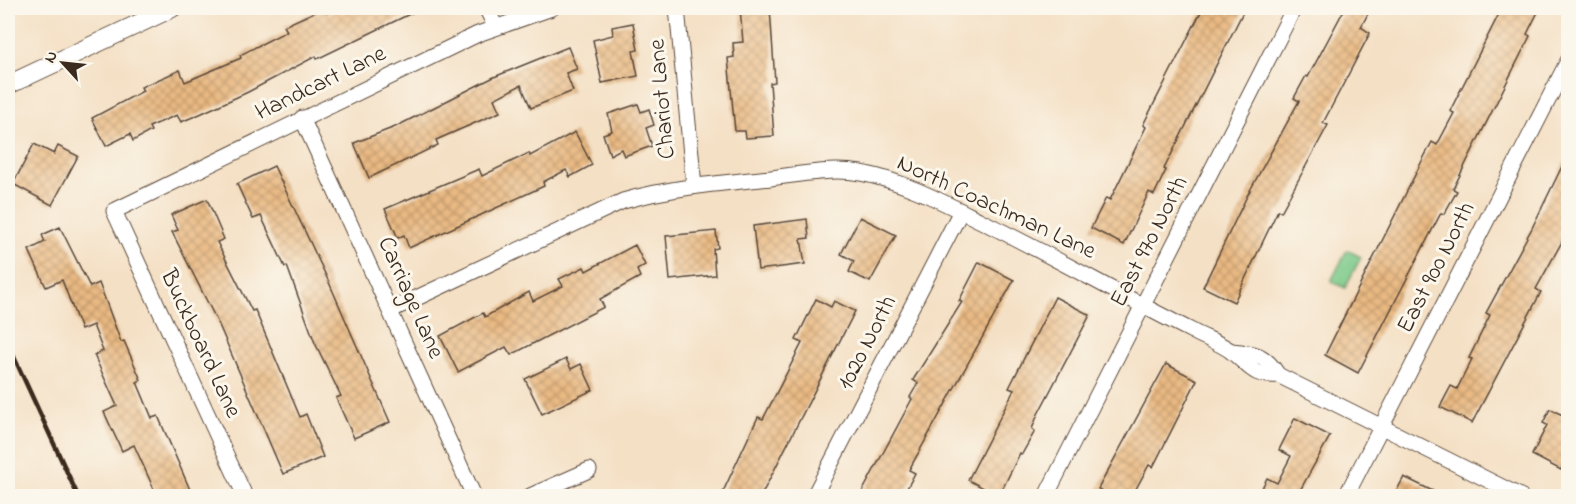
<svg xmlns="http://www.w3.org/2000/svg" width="1576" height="504" viewBox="0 0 1576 504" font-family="'Indie Flower',sans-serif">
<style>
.pitch{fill:#7ac988;stroke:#5a7a53;stroke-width:1.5}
.building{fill:url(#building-cross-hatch)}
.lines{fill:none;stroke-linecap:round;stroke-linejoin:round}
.minor-casing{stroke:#574537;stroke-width:17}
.tertiary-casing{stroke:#574537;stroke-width:20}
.minor{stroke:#fff;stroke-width:15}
.tertiary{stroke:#fff;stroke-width:18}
.rail{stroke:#3b2a1e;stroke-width:4.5}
.labels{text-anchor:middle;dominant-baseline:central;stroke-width:6;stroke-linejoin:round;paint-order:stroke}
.street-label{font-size:24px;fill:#3b2a1e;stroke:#fbf7ec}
</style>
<defs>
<pattern id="building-cross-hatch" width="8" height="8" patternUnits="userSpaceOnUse" patternTransform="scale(1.5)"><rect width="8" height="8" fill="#eaba83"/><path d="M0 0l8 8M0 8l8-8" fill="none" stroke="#bf976b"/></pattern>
</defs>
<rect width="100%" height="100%" fill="#fbf7ec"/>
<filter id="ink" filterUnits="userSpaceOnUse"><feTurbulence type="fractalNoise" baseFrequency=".0167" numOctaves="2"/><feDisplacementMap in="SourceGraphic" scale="12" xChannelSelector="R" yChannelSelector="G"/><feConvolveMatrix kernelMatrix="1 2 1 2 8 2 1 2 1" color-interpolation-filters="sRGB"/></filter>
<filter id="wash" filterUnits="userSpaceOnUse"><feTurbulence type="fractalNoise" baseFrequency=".008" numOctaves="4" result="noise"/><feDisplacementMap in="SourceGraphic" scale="24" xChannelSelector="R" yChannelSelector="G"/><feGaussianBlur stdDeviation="1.35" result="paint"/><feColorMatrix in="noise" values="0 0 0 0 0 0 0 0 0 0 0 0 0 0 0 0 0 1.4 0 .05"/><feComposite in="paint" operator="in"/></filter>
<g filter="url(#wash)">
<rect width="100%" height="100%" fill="#f4e0c5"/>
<polygon class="pitch" points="1347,250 1361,257 1345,288 1331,281"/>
<g id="blocks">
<g class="building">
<polygon points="323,8 327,13 339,8 422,8 317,59 316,56 248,92 200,114 181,122 177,115 149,127 151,131 133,141 130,134 106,146 92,118 143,91 141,87 180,70 185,82 241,58 240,55 287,31 284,26"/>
<polygon points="740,8 770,8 775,82 770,83 774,136 746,138 745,131 735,131 728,58 734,57 733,43 743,42"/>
<polygon points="1203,8 1245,8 1164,169 1166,170 1154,195 1149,192 1124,245 1091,228 1106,198 1110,200 1146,127 1143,125"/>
<polygon points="1345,8 1371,8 1361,27 1370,33 1323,123 1328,125 1281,212 1278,210 1234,302 1203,287 1248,194 1299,101 1294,98 1306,76 1308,77"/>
<polygon points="1502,8 1540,8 1527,34 1530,36 1453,189 1457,191 1444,214 1441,213 1358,373 1325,355 1422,161 1432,142 1437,145 1454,113 1450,111"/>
<polygon points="633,23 638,50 633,51 638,76 602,83 593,40 613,35 612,27"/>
<polygon points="568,47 577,69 566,73 573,91 531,108 521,85 494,99 500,112 436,140 438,145 369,178 354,143 395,127 494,77"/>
<polygon points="638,104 641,112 649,109 654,125 646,128 652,146 624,156 621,149 610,155 603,134 612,131 608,114"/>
<polygon points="575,132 592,165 570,177 566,170 543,182 544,186 409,248 404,235 398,238 385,209 479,169 482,176 529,153 530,156"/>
<polygon points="34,144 54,154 58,146 78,156 52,205 13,184"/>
<polygon points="1569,152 1569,229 1536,289 1541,292 1472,423 1440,407 1451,386 1457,389 1472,359 1469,358 1490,315 1486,313 1532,228"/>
<polygon points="274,166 328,280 390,422 354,438 336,398 341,396 315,343 287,266 285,267 261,216 253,219 237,184"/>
<polygon points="207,199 224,239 217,242 252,311 255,310 300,417 306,414 323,457 283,474 219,325 172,232 178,230 171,215"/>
<polygon points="860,217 896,235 870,282 849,272 854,261 841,254"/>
<polygon points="807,219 809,238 801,239 805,264 758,270 753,226"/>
<polygon points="60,227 90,287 99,283 121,342 124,341 141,380 137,382 152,418 158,416 191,492 173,496 170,490 157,496 134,445 122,451 104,412 117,406 94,355 103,351 93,325 81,330 62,280 46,287 29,250 45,242 42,235"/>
<polygon points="716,231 718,248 713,249 715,275 670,280 666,236"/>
<polygon points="635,245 645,265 637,270 640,277 600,299 604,307 511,355 506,347 458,372 440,336 483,313 485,317 529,292 533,301 563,286 559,279 584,267 586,271"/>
<polygon points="979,262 1014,280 909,470 915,473 903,496 860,496 912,399 910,397 918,383 913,380 962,302 959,301"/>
<polygon points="1055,297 1090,315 1038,414 1032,429 1035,431 1022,454 1020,453 999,496 968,480 1014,390 1009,388"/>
<polygon points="816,299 831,307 834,301 855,311 761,496 721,496 758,417 763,419 802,343 796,340"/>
<polygon points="566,359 571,369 581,364 593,390 542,414 525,379"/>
<polygon points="1166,364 1197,380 1153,467 1149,465 1132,496 1112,496 1098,489"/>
<polygon points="1550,409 1569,418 1569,455 1561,470 1532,455 1547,425 1543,423"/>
<polygon points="1295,418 1330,436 1298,494 1304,496 1258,496 1267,478 1277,483 1291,456 1279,450"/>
<polygon points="1404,477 1443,496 1394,496"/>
</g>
</g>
</g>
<g filter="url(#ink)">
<use href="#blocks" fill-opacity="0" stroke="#574537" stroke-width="1.5"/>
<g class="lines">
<defs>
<g id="minor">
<polyline points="486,8 496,27"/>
<polyline points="677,8 694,186"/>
<polyline points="302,118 474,496"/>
<path d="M391 310 623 201C672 187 721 183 771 178 800 174 832 168 861 173 903 181 941 201 979 220 1051 255 1120 295 1192 331 1204 338 1221 343 1232 352 1250 366 1252 377 1278 375L1520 496"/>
<path d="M1231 351C1255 353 1265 354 1278 375"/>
<polyline points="245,496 114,211 478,34 552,8"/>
<polyline points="530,496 589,470"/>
<polyline points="814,496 961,211"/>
<polyline points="1046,496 1294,8"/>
<polyline points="1346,496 1568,61"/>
</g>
<polyline id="tertiary" points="8,85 172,8"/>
</defs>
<use href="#minor" class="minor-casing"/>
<use href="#tertiary" class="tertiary-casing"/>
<use href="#minor" class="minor"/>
<use href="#tertiary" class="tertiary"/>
<polyline class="rail" points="8,344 78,496"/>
</g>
</g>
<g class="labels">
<g class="street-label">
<text transform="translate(321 84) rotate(-26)">Handcart Lane</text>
<text transform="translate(663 99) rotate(-95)">Chariot Lane</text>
<text transform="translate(996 208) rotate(25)">North Coachman Lane</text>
<text transform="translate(1150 242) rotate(-63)">East 970 North</text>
<text transform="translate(1437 268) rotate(-63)">East 900 North</text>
<text transform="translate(410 298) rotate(66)">Carriage Lane</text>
<text transform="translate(868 343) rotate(-63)">1020 North</text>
<text transform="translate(200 344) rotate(65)">Buckboard Lane</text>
</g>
</g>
<rect width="1576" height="504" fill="none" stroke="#fbf7ec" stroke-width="30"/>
<g transform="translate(63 63) rotate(297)" stroke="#fbf7ec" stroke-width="4.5" paint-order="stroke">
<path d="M0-4.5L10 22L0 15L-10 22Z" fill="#3b2a1e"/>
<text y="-9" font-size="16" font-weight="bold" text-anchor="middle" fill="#3b2a1e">N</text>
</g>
</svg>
